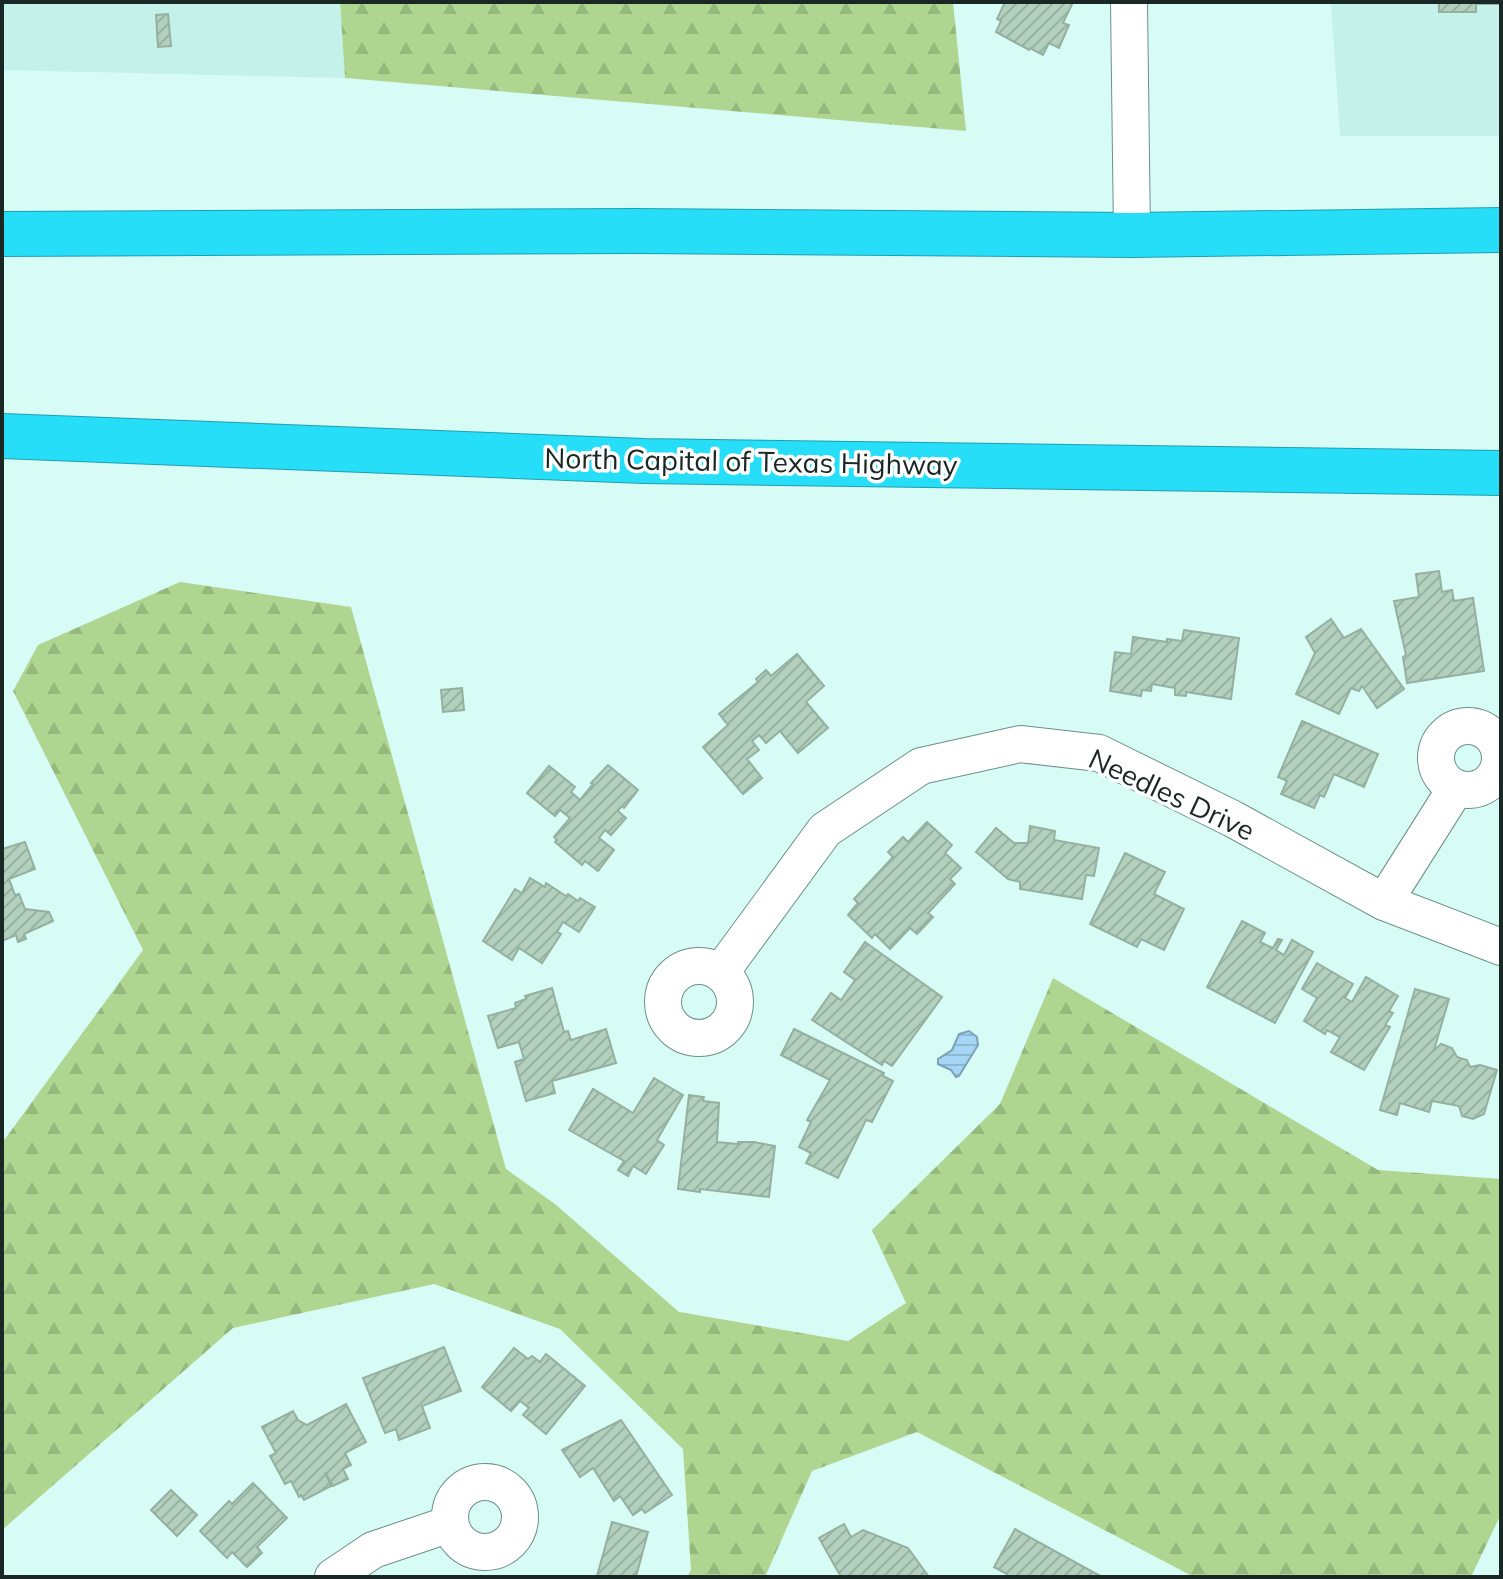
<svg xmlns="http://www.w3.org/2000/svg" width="1503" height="1579" viewBox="0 0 1503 1579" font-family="Mulish,sans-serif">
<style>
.built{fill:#c4f2ea}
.forest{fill:url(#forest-firs)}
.water{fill:url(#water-rules);stroke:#7ba2b7;stroke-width:2}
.building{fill:url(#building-hatch);stroke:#94b09f;stroke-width:2}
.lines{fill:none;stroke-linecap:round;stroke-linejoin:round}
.minor-casing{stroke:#6d8f8a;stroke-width:38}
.highway-casing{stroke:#219eae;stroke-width:46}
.minor{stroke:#fff;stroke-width:36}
.highway{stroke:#26def7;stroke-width:44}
.labels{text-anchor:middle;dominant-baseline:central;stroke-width:7;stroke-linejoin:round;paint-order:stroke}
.street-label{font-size:28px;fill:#192725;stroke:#fff}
</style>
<defs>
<pattern id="forest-firs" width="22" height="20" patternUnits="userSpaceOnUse" patternTransform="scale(2)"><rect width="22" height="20" fill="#aed691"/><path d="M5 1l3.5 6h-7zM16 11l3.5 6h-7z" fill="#95b87d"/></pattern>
<pattern id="water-rules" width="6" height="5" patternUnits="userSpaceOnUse" patternTransform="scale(2)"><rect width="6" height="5" fill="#a5d6f5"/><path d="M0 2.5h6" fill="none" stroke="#8db8d2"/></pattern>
<pattern id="building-hatch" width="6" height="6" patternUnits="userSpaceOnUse" patternTransform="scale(2)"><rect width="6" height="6" fill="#b3d0be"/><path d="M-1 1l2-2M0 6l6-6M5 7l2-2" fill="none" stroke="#99b3a3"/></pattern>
</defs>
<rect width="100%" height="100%" fill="#d7fcf6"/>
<g class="built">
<polygon points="2,2 340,2 345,78 2,70"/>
<polygon points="1331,2 1501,2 1501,136 1340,136"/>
</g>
<g class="forest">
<polygon points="340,2 953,2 966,131 345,78"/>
<polygon points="180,582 351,607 506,1169 555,1204 679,1312 848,1341 906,1303 872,1230 1000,1104 1053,978 1378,1170 1501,1179 1501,1514 1471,1577 1194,1577 917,1432 812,1471 765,1577 687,1577 691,1570 683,1449 560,1329 434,1284 233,1328 2,1530 2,1143 143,950 13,691 38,645"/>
</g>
<polygon class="water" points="969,1031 977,1037 978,1045 959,1076 956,1077 951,1070 938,1064 938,1059 952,1050 959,1034"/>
<g class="building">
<polygon points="1005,2 1073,2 1063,23 1069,25 1059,48 1049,43 1043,55 1030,48 1029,50 996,32 1001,21 997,19"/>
<polygon points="1439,2 1501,2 1501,4 1476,4 1476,12 1439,12"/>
<polygon points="168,14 171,46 158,47 156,15"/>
<polygon points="1439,571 1442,592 1452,590 1454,601 1473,598 1484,671 1407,683 1403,657 1406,655 1394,601 1419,597 1416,574"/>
<polygon points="1331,619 1344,638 1361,629 1404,689 1377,708 1362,686 1359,691 1351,688 1339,714 1296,694 1315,653 1306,637"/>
<polygon points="1184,630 1239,638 1231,699 1186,692 1186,696 1175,695 1175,688 1152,684 1151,691 1142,690 1141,696 1110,691 1115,652 1131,654 1133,637 1167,642 1167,639 1182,641"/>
<polygon points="797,654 824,686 806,702 828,728 798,753 780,731 766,743 759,735 752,741 759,750 747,759 762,778 743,794 703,747 728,725 719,714 758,682 756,679 766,670 771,676"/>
<polygon points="462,688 464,710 443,712 441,690"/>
<polygon points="1302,721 1378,754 1364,787 1334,774 1324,797 1320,795 1314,808 1281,794 1287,781 1278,777"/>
<polygon points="608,765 638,790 624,808 622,806 618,811 626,818 611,835 605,830 599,838 614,850 598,871 585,861 582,865 555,842 557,840 554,837 570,818 560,810 555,816 527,793 549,766 575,787 571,792 580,800 593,784 591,783"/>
<polygon points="927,822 952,845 945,853 961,868 950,879 955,884 928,913 933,917 917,934 910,928 890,949 875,934 872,938 848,915 858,903 854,899 893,857 888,852 903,837 908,842"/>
<polygon points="1030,826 1055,831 1054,840 1099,848 1094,876 1086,875 1082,899 1020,889 1020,882 1008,879 976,852 996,828 1014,843 1028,843"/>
<polygon points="25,842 35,869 9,879 15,895 19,894 25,909 49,912 53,921 24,934 26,939 18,942 16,935 2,941 2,849"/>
<polygon points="1125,853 1165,872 1154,894 1184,909 1164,950 1141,939 1137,947 1090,924"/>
<polygon points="530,878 545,887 546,883 566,896 568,894 578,901 580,898 595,907 579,932 563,922 557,932 561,934 542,963 519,948 512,960 483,941 515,889 522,893"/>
<polygon points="1242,921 1265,933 1260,942 1273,948 1278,939 1282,940 1276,950 1284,955 1292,940 1313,952 1275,1023 1207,987"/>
<polygon points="865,942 942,997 892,1066 884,1061 882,1065 812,1020 831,993 841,1000 855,980 844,972"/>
<polygon points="1317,963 1353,984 1345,998 1352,1002 1366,977 1398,996 1389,1011 1393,1013 1385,1025 1390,1027 1364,1070 1331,1052 1340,1037 1327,1030 1325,1034 1304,1021 1317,998 1302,989"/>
<polygon points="552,988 564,1032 568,1031 571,1040 606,1029 616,1063 552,1081 555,1093 526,1101 515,1062 524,1059 519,1042 498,1048 488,1016 516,1008 515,1003 526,999 525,996"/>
<polygon points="1415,989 1449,999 1434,1050 1441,1044 1452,1048 1457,1057 1467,1060 1470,1067 1480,1065 1497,1070 1484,1114 1473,1119 1462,1116 1459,1106 1432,1101 1429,1112 1400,1103 1397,1115 1380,1110"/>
<polygon points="794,1029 884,1073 883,1076 893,1081 872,1122 866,1120 838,1178 806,1163 811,1153 799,1147 811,1122 807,1120 830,1080 781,1055"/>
<polygon points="654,1078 683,1095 657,1140 664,1145 646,1174 633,1166 628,1176 618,1170 624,1161 569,1130 593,1089 633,1113"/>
<polygon points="689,1095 704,1097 703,1101 719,1103 717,1142 738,1144 738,1142 754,1142 775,1146 769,1197 700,1189 700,1192 678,1189"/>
<polygon points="444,1347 461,1391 422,1406 430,1428 399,1440 396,1429 385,1433 363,1378"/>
<polygon points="514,1348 528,1359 532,1356 540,1362 546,1354 585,1386 546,1434 523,1415 529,1408 520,1401 511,1411 482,1387"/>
<polygon points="346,1404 366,1442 345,1453 351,1465 343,1469 348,1479 333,1486 325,1472 331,1486 304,1500 301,1495 299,1497 291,1481 285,1484 270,1456 276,1453 262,1427 293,1411 298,1420 307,1425"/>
<polygon points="621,1420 672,1495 645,1513 642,1509 633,1515 620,1496 614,1501 593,1468 580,1477 562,1450"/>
<polygon points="253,1483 287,1518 257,1547 262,1553 247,1567 232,1552 227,1558 200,1531 229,1501 232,1504"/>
<polygon points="171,1490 197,1515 177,1536 151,1510"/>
<polygon points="612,1522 648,1532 636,1577 597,1576"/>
<polygon points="844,1524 851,1537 863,1530 908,1548 929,1577 841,1577 819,1538"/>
<polygon points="1015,1529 1102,1577 1006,1577 1007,1574 994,1567"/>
</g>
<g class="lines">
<defs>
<g id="minor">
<polyline points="1129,2 1132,235"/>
<circle cx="1468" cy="758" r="32"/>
<polyline points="1384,902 1456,788"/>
<circle cx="699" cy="1002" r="36"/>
<polyline points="721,972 825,830 921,766 1020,744 1099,753 1233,819 1384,902 1501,947"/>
<circle cx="485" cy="1517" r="35"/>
<polyline points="333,1577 373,1550 450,1524"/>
</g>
<g id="highway">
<polyline points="2,234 636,231 1132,235 1501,230"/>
<polyline points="2,436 644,461 1501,473"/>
</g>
</defs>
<use href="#minor" class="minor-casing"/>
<use href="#highway" class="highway-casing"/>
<use href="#minor" class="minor"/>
<use href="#highway" class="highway"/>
</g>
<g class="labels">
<g class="street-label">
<text transform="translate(751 461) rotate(1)">North Capital of Texas Highway</text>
<text transform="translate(1172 794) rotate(25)">Needles Drive</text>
</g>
</g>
<rect width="1503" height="1579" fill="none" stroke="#192725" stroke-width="8"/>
</svg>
